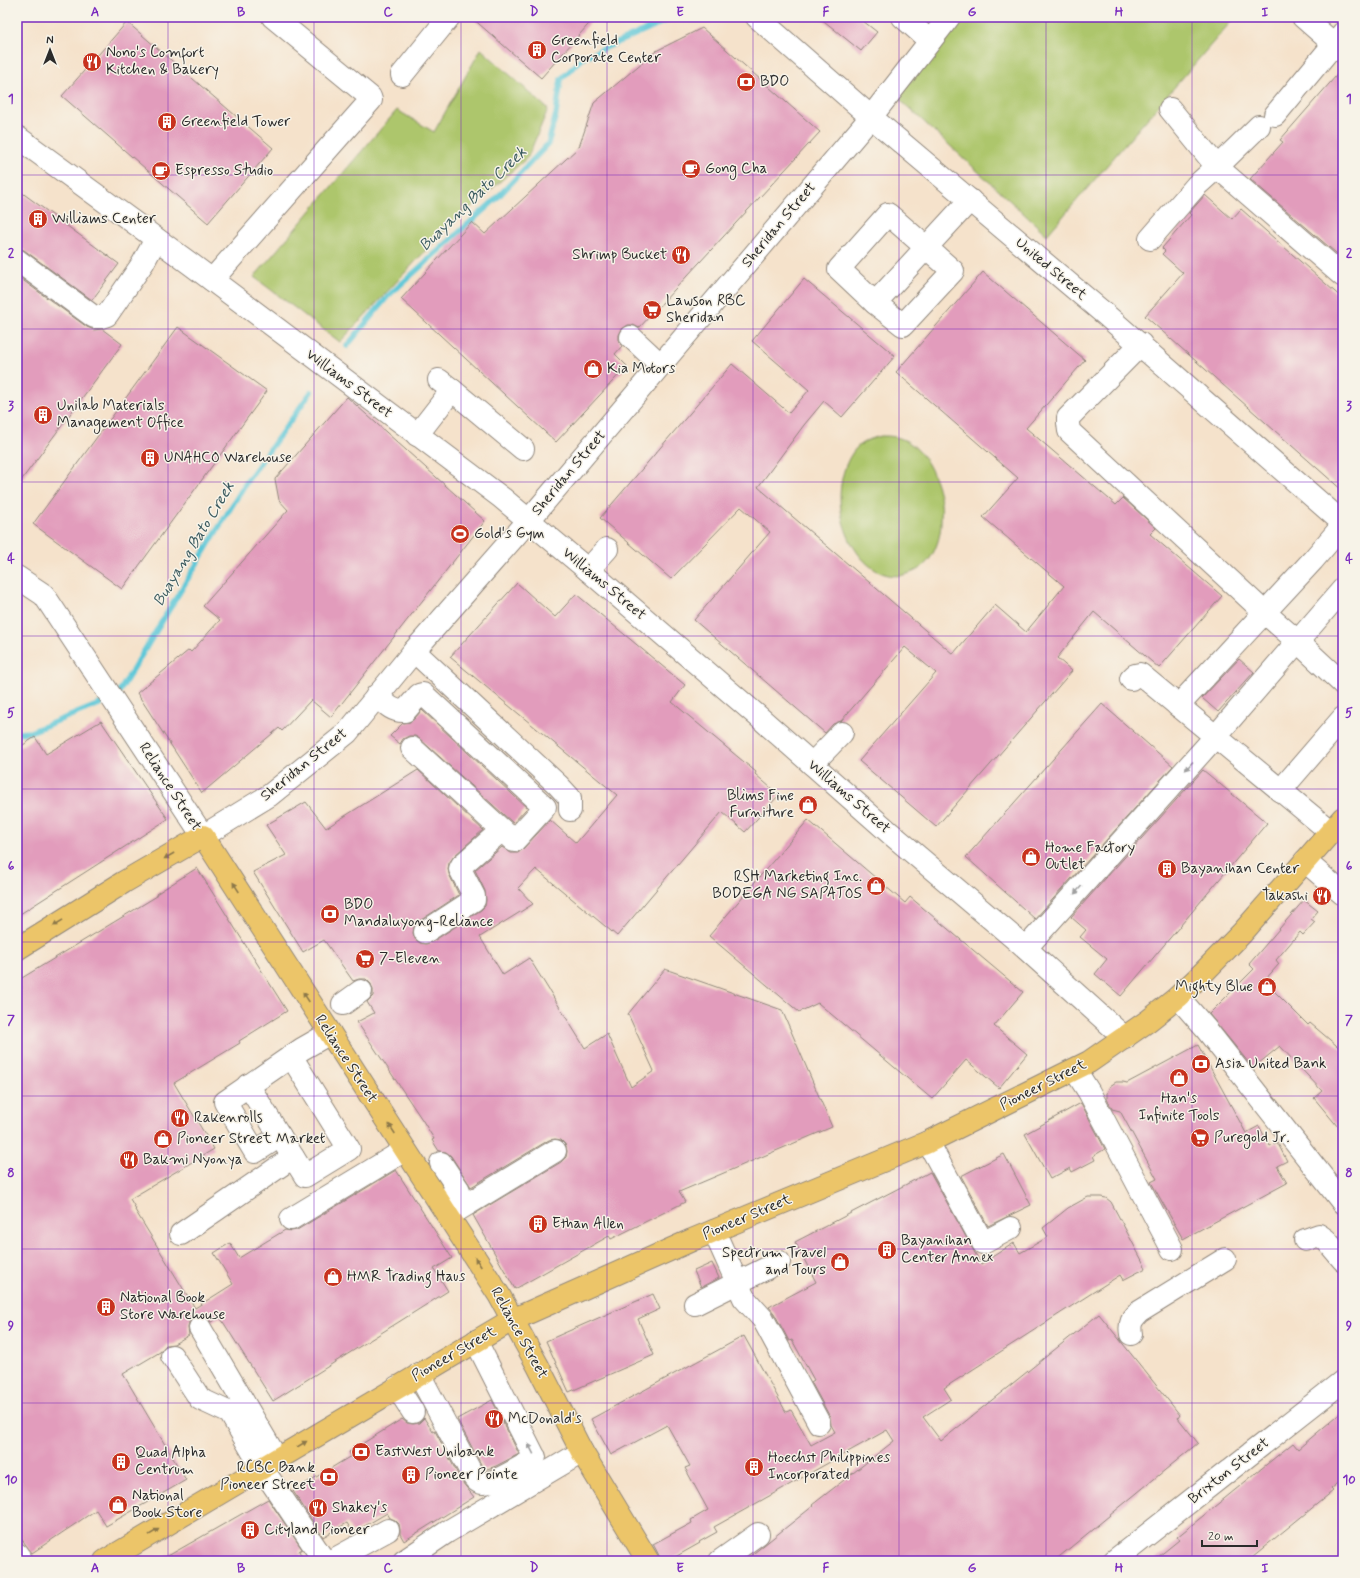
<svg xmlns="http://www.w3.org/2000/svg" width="1360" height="1578" viewBox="0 0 1360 1578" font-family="Mynerve,sans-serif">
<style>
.green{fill:#adc66c;stroke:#6c784c}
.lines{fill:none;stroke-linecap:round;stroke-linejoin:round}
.stream{stroke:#5ec8d8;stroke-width:5.5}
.building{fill:#e29cbc}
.minor-casing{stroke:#90867b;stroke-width:24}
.major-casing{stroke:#90867b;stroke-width:24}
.minor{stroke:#fff;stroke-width:22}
.major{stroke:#ecc569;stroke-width:22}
.oneway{fill:#a0a0a0}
.oneway2{fill:#8c784a}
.grid{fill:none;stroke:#7b2cbf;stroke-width:1;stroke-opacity:0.55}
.labels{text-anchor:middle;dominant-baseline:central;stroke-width:3;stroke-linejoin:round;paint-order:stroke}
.poi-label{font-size:15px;fill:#2b2b2b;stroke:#f7f3e8;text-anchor:start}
.street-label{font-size:15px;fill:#2b2b2b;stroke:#f7f3e8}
.water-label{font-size:16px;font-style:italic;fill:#3a5a5f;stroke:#f7f3e8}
.neatline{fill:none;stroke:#7b2cbf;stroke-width:1.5}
.grid-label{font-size:13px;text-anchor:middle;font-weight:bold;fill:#7b2cbf}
</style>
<rect width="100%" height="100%" fill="#f7f3e8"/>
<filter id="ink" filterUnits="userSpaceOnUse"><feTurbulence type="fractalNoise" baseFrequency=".025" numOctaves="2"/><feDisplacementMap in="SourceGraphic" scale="8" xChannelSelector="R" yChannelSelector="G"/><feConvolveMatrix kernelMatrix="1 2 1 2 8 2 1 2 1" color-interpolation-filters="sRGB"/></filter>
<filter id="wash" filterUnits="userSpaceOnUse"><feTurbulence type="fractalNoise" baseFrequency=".012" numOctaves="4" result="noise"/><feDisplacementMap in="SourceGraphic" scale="16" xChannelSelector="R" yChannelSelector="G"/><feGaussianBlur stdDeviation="0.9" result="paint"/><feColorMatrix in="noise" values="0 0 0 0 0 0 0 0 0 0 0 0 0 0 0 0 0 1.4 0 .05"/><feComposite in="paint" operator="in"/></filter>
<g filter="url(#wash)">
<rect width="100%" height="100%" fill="#f5e2cb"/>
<g class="green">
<polygon points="965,17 1235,17 1047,235 897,97"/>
<polygon points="481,49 548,109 528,157 445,230 340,342 254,277 397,110 434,132"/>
<path d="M881 436C888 436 895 436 902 439 924 447 939 481 941 503 942 509 941 515 941 521 941 539 933 562 917 570 876 592 845 546 841 510 838 492 842 467 853 452 860 442 870 439 881 436Z"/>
</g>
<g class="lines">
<g class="stream">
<polyline points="347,346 388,296 496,199 548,144 556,114 561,79 583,58 674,17"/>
<polyline points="118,694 247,481 311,392"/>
<polyline points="17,733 30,732 102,703"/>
</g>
</g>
<g id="blocks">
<g class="building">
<polygon points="471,17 595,17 541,78"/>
<polygon points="819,17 858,17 877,32 861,51"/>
<polygon points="127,22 273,148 208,223 62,96"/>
<polygon points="702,28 820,132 639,328 633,325 628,325 622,329 619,335 619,340 622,346 615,354 627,366 556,442 401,299 472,222 485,234 579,147 594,103 656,51"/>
<polygon points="1343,68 1343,259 1250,179 1283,142 1280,140"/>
<polygon points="17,189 119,264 92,300 24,250 17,248"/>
<polygon points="1205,195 1232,219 1241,209 1343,299 1343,491 1145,316 1183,273 1162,254 1165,251 1162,248 1191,215 1189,213"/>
<polygon points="983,272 1085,360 1026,428 1116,505 1123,498 1156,528 1150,534 1222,596 1159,668 1094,612 1057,658 1072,671 936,827 859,761 936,673 905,647 841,721 833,724 825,733 694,620 770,532 741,507 671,579 600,518 732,364 789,413 809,390 752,341 804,279 895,356 842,417 824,401 804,425 758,487 953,654 995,605 1026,632 1064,586 983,517 1018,478 896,372"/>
<polygon points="17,276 87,327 94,330 102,329 122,344 17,486"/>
<polygon points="178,327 267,391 122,589 33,524"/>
<polygon points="347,397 485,521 331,717 311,700 282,731 279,728 202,793 137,693 189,650 191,652 220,620 203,606 288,510 279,500 275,479"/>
<polygon points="517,583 555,617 576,594 685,685 672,702 756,772 755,774 779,795 745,832 722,812 617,936 536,869 518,888 533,904 480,937 503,975 529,958 585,1048 607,1034 631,1087 654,1071 628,1014 665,969 782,1010 832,1127 679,1192 685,1202 611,1239 609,1236 515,1289 473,1215 561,1162 566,1157 567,1151 565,1144 561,1140 555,1139 549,1140 471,1187 451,1156 446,1152 439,1151 432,1140 434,1139 423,1121 357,1022 374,1013 367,1002 373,996 373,990 371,984 366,979 359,979 353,981 324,940 303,952 253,872 286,855 266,825 306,802 326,828 418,770 483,830 454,856 449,863 448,869 449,874 459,895 418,922 414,927 413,933 415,939 420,943 426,944 432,942 481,910 485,906 486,900 485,891 475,870 502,847 511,853 518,853 523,849 550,820 576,843 617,795 450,657"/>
<polygon points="1239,659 1254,672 1218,712 1202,698"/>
<polygon points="1102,704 1173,766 1035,919 966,857"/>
<polygon points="422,710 527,808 513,823 420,739 415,736 409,736 403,739 400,744 390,736 403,723 410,722 414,719"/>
<polygon points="101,721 168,819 17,916 17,749 35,737 46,754"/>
<polygon points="1203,770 1267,823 1121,996 1095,974 1107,959 1080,937 1086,930 1071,917"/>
<polygon points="808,820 905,903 910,897 1023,992 994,1026 1027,1054 999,1088 966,1060 932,1099 818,1003 799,1012 709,936"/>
<polygon points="197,868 287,1011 239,1041 240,1043 174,1083 214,1149 130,1199 136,1209 135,1210 195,1308 233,1284 214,1253 230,1243 239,1258 285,1230 291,1231 297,1230 396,1170 452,1258 434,1269 448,1291 273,1401 220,1317 211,1322 206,1317 200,1316 193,1317 189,1322 188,1328 189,1335 174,1344 166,1345 160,1352 123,1374 186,1480 106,1526 96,1510 32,1553 17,1533 17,981 157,896 156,894"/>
<polygon points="1304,900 1318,911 1311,919 1315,922 1303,935 1300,932 1276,960 1279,964 1264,981 1308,1025 1310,1023 1343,1051 1343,1133 1314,1098 1322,1091 1280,1046 1253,1068 1209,1014 1254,969 1249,964"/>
<polygon points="1198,1045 1246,1133 1259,1126 1270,1146 1277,1142 1287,1161 1277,1166 1287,1183 1183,1239 1151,1182 1157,1179 1120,1111 1112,1109 1107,1099 1107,1093 1110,1086 1116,1082 1123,1082 1127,1083"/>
<polygon points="1081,1103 1105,1149 1093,1156 1095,1160 1072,1172 1070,1168 1050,1179 1025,1134"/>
<polygon points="1004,1154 1031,1205 988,1226 961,1176"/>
<polygon points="930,1172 981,1264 1014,1243 1020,1253 1048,1237 1043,1228 1068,1208 1088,1197 1101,1197 1106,1198 1111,1202 1146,1268 1123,1280 1120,1275 944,1388 951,1399 923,1417 941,1441 1099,1314 1180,1415 1178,1418 1198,1443 1054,1561 744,1561 813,1506 812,1505 894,1441 887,1430 714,1527 717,1532 699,1542 700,1543 668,1561 662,1561 653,1544 692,1523 691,1520 708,1510 685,1468 690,1466 667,1425 611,1455 591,1419 744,1336 786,1412 791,1410 811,1445 835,1432 831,1425 830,1417 811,1382 814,1380 792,1340 789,1341 774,1313 769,1307 816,1282 795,1242"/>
<polygon points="712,1263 719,1278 701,1287 694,1271"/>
<polygon points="653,1294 660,1309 638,1319 654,1355 569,1392 546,1341"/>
<polygon points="492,1400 519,1454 496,1466 484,1470 457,1419"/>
<polygon points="1343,1411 1343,1479 1331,1489 1333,1491 1247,1561 1153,1561 1179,1540 1177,1537 1293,1443 1298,1449"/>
<polygon points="424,1418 433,1432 435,1431 462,1482 474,1497 404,1541 400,1534 400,1530 399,1524 395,1520 390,1518 387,1513 353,1533 347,1523 323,1537 293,1491 351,1456 349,1452 402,1419 407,1423 413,1424 419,1423"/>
<polygon points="268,1499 302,1549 299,1551 304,1561 159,1561"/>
</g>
</g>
</g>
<g filter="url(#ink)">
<use href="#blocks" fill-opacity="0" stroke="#90867b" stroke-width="1"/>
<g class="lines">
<defs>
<g id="minor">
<polyline points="757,17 871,117 1106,315 1343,523"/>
<polyline points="903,17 930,41"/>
<polyline points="1303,17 1343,52"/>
<polyline points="402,75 449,17"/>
<polyline points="1275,115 1343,33"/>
<polyline points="1259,126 1217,167 1343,276"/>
<polyline points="17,137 192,265 502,498 588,570 759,717 890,833 1014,938 1125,1038"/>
<polygon points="888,214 953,271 903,325 875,303 839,269"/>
<polyline points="1150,239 1196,186 1217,167 1170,109"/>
<polyline points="17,260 94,317 101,317 107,315 143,263 156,239"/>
<polyline points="212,280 371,100 370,97 273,17"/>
<polyline points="875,303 970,200"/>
<polyline points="631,337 661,365"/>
<polyline points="1141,344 1068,418 1068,423 1069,431 1264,612 1297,641 1343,684"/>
<polyline points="452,390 523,449"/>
<polyline points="417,435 452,390 439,380"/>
<polyline points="588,570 607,549"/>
<polyline points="17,577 44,595 203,836 270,795 347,733 414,651 529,520 871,117 949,17"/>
<polyline points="414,651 558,785 570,798 570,810"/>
<polyline points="1131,679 1135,675 1140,674 1331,832"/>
<path d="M377 695C386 704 392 712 405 711L419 695 423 694 545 807 514 841 412 748"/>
<polyline points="1178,706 1313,560 1343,525"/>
<polyline points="812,764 842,733"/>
<polyline points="1280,791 1343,718"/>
<polyline points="1305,861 1343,894"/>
<polyline points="425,932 474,900 474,896 460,869 462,865 502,830"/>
<polyline points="1026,948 1215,737 1343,589"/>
<polyline points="1178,997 1206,1029 1343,1203"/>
<polyline points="343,1004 361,991"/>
<polyline points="1075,1070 1089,1092 1172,1249"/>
<polyline points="248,1085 305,1176 349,1149 291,1056"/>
<polyline points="280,1136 255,1152 225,1102 302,1049 330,1033"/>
<polyline points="928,1142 983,1243 1011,1228"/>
<polyline points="440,1203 459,1190 441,1163"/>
<polyline points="448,1216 555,1151"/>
<polyline points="291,1219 405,1150"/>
<polyline points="714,1231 744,1298 763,1319 819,1423"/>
<polyline points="181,1234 293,1157"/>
<polyline points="1305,1240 1319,1235 1326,1240 1343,1260"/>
<polyline points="695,1304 779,1262"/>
<polyline points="200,1328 277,1459"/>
<path d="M1131 1334C1129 1323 1132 1319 1139 1312L1225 1259"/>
<polyline points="172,1356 200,1399 230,1413 262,1468 323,1559 333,1560 388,1530"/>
<path d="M419 1374 473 1476C476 1480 478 1483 483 1483 494 1484 522 1466 533 1460L535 1457 534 1456 476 1341"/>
<polyline points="397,1387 413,1412"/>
<polyline points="17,1554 22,1561"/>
<polyline points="404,1561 447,1532 582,1452"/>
<polyline points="720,1561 758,1534"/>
<polyline points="1114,1561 1343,1381"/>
</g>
<g id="major">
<polyline points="17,949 124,882 203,836 499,1295 538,1366 582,1452 648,1561"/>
<polyline points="105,1561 512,1320 692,1240 928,1142 1089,1062 1148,1021 1178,997 1199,977 1242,933 1343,818"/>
</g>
</defs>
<use href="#minor" class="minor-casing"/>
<use href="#major" class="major-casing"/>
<use href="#minor" class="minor"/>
<use href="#major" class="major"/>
</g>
<defs><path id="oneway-solid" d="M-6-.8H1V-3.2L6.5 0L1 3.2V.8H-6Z"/></defs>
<g class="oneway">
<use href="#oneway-solid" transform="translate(1189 766) rotate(132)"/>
<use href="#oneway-solid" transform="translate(1078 890) rotate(132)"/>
<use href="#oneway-solid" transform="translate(531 1449) rotate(-117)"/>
</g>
<g class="oneway2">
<use href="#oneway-solid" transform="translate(169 856) rotate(150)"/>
<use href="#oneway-solid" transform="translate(236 887) rotate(-123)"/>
<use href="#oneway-solid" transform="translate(58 923) rotate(148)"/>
<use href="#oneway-solid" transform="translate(306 997) rotate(-123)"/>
<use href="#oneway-solid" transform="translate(392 1129) rotate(-123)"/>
<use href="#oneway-solid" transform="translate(478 1262) rotate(-123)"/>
<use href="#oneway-solid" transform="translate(302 1444) rotate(-31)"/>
<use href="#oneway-solid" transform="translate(154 1532) rotate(-31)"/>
</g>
</g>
<path class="grid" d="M168 17V1561M314 17V1561M461 17V1561M607 17V1561M753 17V1561M899 17V1561M1046 17V1561M1192 17V1561M17 175H1343M17 329H1343M17 482H1343M17 636H1343M17 789H1343M17 942H1343M17 1096H1343M17 1249H1343M17 1403H1343"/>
<defs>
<symbol id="building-disc" viewBox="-11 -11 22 22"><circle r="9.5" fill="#c8321e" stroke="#f7f3e8"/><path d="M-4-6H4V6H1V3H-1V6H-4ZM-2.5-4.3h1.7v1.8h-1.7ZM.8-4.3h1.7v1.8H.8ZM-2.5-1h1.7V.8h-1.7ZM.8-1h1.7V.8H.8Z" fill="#fff"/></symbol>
<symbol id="restaurant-disc" viewBox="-11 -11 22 22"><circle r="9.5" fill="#c8321e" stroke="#f7f3e8"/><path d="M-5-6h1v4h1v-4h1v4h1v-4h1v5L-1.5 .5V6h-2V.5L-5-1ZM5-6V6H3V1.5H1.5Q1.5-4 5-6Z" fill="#fff"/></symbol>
<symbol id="bank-disc" viewBox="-11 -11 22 22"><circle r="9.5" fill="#c8321e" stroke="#f7f3e8"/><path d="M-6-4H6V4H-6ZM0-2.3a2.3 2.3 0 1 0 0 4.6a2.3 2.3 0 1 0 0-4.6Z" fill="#fff"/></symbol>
<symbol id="cafe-disc" viewBox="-11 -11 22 22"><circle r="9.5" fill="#c8321e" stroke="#f7f3e8"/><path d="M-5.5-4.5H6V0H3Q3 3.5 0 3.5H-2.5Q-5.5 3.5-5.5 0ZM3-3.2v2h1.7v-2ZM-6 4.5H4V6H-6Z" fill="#fff"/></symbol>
<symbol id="supermarket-disc" viewBox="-11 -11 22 22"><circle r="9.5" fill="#c8321e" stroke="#f7f3e8"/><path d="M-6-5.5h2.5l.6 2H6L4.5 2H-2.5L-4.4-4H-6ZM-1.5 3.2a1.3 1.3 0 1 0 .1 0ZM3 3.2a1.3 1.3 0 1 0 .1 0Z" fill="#fff"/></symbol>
<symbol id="shop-disc" viewBox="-11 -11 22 22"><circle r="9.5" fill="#c8321e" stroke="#f7f3e8"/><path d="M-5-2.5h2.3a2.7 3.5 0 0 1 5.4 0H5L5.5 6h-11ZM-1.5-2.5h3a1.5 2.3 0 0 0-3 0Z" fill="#fff"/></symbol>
<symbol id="stadium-disc" viewBox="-11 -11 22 22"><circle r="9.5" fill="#c8321e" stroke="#f7f3e8"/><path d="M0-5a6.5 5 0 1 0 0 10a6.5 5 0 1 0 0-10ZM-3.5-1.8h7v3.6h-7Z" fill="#fff"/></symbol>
</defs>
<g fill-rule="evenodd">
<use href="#building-disc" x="526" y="39" width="22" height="22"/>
<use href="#restaurant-disc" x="81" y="51" width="22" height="22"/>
<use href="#bank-disc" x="735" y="71" width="22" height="22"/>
<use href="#building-disc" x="156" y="111" width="22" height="22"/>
<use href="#cafe-disc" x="680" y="158" width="22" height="22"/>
<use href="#cafe-disc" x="150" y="160" width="22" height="22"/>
<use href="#building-disc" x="27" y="208" width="22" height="22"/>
<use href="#restaurant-disc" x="670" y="244" width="22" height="22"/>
<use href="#supermarket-disc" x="641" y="299" width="22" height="22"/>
<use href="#shop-disc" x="582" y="358" width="22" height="22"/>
<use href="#building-disc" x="32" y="404" width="22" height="22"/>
<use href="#building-disc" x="139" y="447" width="22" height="22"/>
<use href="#stadium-disc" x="449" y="523" width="22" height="22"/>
<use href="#shop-disc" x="797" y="794" width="22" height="22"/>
<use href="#shop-disc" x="1020" y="846" width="22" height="22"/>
<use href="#building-disc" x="1156" y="858" width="22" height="22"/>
<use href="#shop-disc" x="865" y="875" width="22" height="22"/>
<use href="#restaurant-disc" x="1311" y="885" width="22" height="22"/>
<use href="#bank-disc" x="319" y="903" width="22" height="22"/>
<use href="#supermarket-disc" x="354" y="948" width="22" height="22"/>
<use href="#shop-disc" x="1256" y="976" width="22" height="22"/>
<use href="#bank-disc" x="1190" y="1053" width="22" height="22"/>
<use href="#shop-disc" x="1168" y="1067" width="22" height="22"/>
<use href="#restaurant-disc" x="169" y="1107" width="22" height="22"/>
<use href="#supermarket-disc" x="1189" y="1127" width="22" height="22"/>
<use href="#shop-disc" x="152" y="1128" width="22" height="22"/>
<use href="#restaurant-disc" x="118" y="1149" width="22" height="22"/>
<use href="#building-disc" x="527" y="1213" width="22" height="22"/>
<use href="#building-disc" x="876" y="1239" width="22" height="22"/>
<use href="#shop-disc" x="829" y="1251" width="22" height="22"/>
<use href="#shop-disc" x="322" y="1266" width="22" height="22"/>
<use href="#building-disc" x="95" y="1296" width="22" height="22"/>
<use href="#restaurant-disc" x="483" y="1408" width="22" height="22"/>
<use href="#bank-disc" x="350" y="1441" width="22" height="22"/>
<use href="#building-disc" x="110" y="1451" width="22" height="22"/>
<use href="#building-disc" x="743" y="1456" width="22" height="22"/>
<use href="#building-disc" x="400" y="1464" width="22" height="22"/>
<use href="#bank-disc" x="318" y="1466" width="22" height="22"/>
<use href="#shop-disc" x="107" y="1494" width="22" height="22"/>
<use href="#restaurant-disc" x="307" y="1497" width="22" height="22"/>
<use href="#building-disc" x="239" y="1519" width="22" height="22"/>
</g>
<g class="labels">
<g class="poi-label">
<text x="551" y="41">Greenfield<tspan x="551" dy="17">Corporate Center</tspan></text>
<text x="106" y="53">Nono's Comfort<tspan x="106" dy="17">Kitchen &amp; Bakery</tspan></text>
<text x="760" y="82">BDO</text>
<text x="181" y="122">Greenfield Tower</text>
<text x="705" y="169">Gong Cha</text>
<text x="175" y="171">Espresso Studio</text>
<text x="52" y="219">Williams Center</text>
<text x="667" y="255" text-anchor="end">Shrimp Bucket</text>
<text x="666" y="301">Lawson RBC<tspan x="666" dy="17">Sheridan</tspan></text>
<text x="607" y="369">Kia Motors</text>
<text x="57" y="406">Unilab Materials<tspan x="57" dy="17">Management Office</tspan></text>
<text x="164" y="458">UNAHCO Warehouse</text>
<text x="474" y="534">Gold's Gym</text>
<text x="794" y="796" text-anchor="end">Blims Fine<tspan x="794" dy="17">Furniture</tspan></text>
<text x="1045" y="848">Home Factory<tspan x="1045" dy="17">Outlet</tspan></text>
<text x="1181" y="869">Bayanihan Center</text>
<text x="862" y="877" text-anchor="end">RSH Marketing Inc.<tspan x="862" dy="17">BODEGA NG SAPATOS</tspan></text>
<text x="1308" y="896" text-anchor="end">Takashi</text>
<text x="344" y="905">BDO<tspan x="344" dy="17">Mandaluyong-Reliance</tspan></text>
<text x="379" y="959">7-Eleven</text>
<text x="1253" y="987" text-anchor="end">Mighty Blue</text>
<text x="1215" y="1064">Asia United Bank</text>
<text x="1179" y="1099" text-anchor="middle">Han's<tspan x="1179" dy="17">Infinite Tools</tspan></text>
<text x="194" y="1118">Rakenrolls</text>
<text x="1214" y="1138">Puregold Jr.</text>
<text x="177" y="1139">Pioneer Street Market</text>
<text x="143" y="1160">Bakmi Nyonya</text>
<text x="552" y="1224">Ethan Allen</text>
<text x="901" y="1241">Bayanihan<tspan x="901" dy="17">Center Annex</tspan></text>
<text x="826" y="1253" text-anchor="end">Spectrum Travel<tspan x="826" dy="17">and Tours</tspan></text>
<text x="347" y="1277">HMR Trading Haus</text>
<text x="120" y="1298">National Book<tspan x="120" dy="17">Store Warehouse</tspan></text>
<text x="508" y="1419">McDonald's</text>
<text x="375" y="1452">EastWest Unibank</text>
<text x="135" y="1453">Quad Alpha<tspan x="135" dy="17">Centrum</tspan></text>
<text x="768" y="1458">Hoechst Philippines<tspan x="768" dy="17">Incorporated</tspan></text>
<text x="315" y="1468" text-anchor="end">RCBC Bank<tspan x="315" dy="17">Pioneer Street</tspan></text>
<text x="425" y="1475">Pioneer Pointe</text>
<text x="132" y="1496">National<tspan x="132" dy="17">Book Store</tspan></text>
<text x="332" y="1508">Shakey's</text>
<text x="264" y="1530">Cityland Pioneer</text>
</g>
<g class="street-label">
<text transform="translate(779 225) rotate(-50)">Sheridan Street</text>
<text transform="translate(1051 269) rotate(40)">United Street</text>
<text transform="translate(349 384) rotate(37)">Williams Street</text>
<text transform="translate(569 473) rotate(-50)">Sheridan Street</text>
<text transform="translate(604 584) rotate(40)">Williams Street</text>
<text transform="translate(304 765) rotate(-39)">Sheridan Street</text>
<text transform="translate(170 787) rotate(57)">Reliance Street</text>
<text transform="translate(849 797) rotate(41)">Williams Street</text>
<text transform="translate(346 1059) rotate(57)">Reliance Street</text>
<text transform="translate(1043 1085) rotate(-27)">Pioneer Street</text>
<text transform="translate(747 1217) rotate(-23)">Pioneer Street</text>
<text transform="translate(519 1333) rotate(61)">Reliance Street</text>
<text transform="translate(454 1354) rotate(-30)">Pioneer Street</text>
<text transform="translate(1229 1471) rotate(-38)">Brixton Street</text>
</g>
<g class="water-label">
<text transform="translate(473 199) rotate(-44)">Buayang Bato Creek</text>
<text transform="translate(194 544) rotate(-59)">Buayang Bato Creek</text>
</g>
</g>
<rect width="1360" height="1578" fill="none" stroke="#f7f3e8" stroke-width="44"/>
<g transform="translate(50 50)" stroke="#f7f3e8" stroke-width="3" paint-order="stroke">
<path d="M0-3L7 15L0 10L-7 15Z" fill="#2b2b2b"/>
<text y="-6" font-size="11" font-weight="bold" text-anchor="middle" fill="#2b2b2b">N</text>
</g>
<path d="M1202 1540v6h55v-6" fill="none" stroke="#2b2b2b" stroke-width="2"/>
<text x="1208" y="1540" font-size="12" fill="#2b2b2b" stroke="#f7f3e8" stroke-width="3" paint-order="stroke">20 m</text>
<rect x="22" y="22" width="1316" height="1534" class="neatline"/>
<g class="grid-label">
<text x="95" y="16">A</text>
<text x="241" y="16">B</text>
<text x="388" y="16">C</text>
<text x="534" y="16">D</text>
<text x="680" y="16">E</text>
<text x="826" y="16">F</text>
<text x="972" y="16">G</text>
<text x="1119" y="16">H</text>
<text x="1265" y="16">I</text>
<text x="11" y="103">1</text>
<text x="1349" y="103">1</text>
<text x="11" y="257">2</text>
<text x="1349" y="257">2</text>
<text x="11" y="410">3</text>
<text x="1349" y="410">3</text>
<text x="11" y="563">4</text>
<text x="1349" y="563">4</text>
<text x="11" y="717">5</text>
<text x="1349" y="717">5</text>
<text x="11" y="870">6</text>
<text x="1349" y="870">6</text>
<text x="11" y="1024">7</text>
<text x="1349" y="1024">7</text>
<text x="11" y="1177">8</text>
<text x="1349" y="1177">8</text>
<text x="11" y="1330">9</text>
<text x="1349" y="1330">9</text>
<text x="11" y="1484">10</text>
<text x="1349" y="1484">10</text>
<text x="95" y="1572">A</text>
<text x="241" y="1572">B</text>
<text x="388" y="1572">C</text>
<text x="534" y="1572">D</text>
<text x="680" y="1572">E</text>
<text x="826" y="1572">F</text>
<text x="972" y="1572">G</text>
<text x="1119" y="1572">H</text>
<text x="1265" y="1572">I</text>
</g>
</svg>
